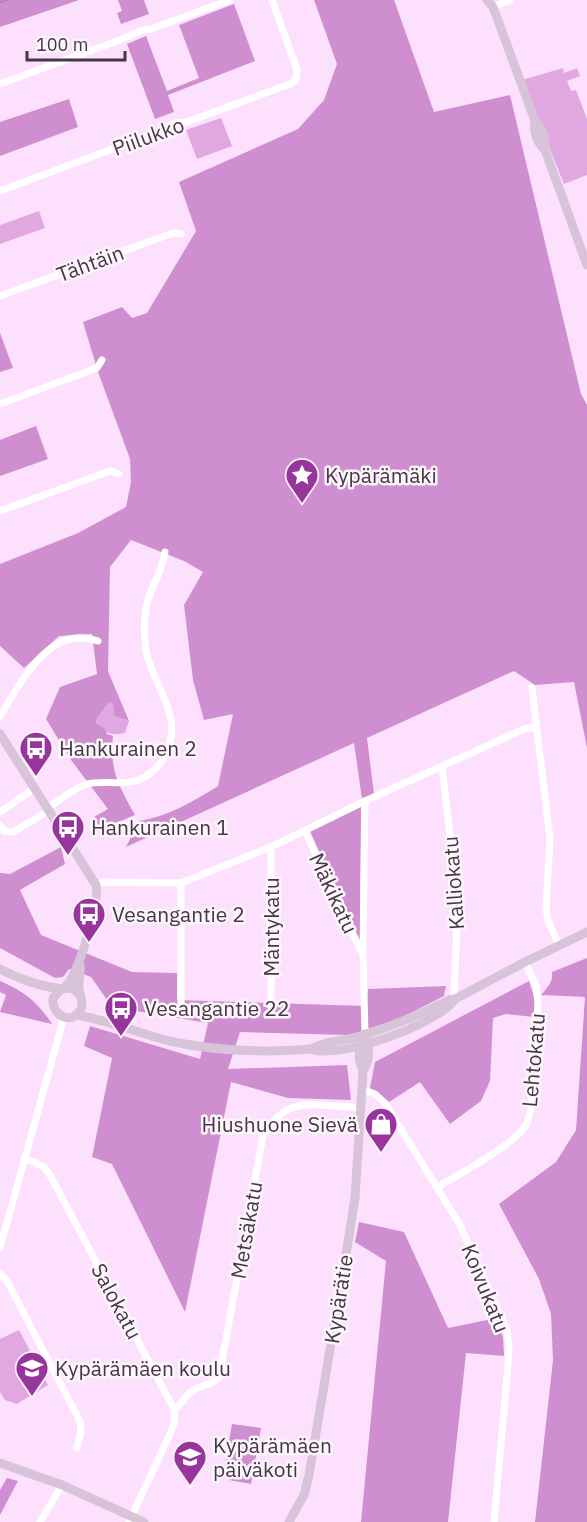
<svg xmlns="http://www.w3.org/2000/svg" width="587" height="1522" viewBox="0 0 587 1522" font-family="'IBM Plex Sans',sans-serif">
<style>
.green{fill:#e0a7e0}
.forest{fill:#cf8ecf}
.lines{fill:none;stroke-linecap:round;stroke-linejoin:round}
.stream{stroke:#bb7cbc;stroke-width:2}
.street{stroke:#fff;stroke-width:7}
.secondary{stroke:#d8c4d8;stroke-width:9}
.labels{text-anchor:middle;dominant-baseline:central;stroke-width:5;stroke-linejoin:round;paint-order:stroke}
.street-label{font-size:21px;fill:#443844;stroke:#fcf6fc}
.poi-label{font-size:21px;fill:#443844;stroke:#fcf6fc;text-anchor:start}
</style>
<rect width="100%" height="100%" fill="#fde0fd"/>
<g class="green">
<polygon points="563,68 564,73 577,68 580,76 567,81 571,91 576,90 587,119 587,175 564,184 522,80"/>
<polygon points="221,118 232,146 197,159 186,130"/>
<polygon points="39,211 45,228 0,244 0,225"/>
<path d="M109 702 113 704 114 716 129 721 125 733C111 736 107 734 96 723L97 718Z"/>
<polygon points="19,1330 48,1385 17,1404 5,1400 0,1392 0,1339"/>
</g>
<g class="forest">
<polygon points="0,0 79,0 0,27"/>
<polygon points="118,0 144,0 149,14 121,24 117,13 122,11"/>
<path d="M314 0H394L434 112 510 95 581 394 587 405V748L574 682 535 685 514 671 367 738 374 794 362 799 354 743 126 847 139 821C169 816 192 802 218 786L233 714 204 720 193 680 184 605 203 572 184 561 131 540 110 567 108 671 129 721 114 716 113 704 109 702 97 718 96 723 105 729 107 734 113 736C109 770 119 786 135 815L99 830 94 817 108 809 71 760 46 719 60 687 97 674 92 634 59 636 24 668 0 646V564L78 533 126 507 131 482 130 459 98 372 83 322 122 307 132 318 147 313 196 231 179 182 298 129 324 100 337 64Z"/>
<polygon points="234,4 255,61 168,95 174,112 155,119 127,44 146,36 167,91 199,78 179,25"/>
<polygon points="69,99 78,127 0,156 0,122"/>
<polygon points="0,333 13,368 0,372"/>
<polygon points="36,426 48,459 0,476 0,440"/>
<polygon points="361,805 360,944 310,831"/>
<polygon points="61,847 65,864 20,890 41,935 132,972 177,973 177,1000 366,1006 368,989 446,986 444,996 385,1026 347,1035 240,1032 228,1069 347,1065 351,1100 288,1098 231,1082 185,1312 112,1164 92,1157 112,1058 84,1046 90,1026 200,1059 208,1023 112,1007 91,977 69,969 63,977 55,978 0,948 0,873 10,874"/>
<path d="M587 958V1522H535L553 1360 551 1314 539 1279 499 1204 556 1162 576 1130 585 997 541 995C548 987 553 982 552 972Z"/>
<path d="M0 981C25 992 37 1001 52 1024L0 1012 6 995 0 992Z"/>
<polygon points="529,981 535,1000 534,1017 506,1014 493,1018 490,1081 481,1101 450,1124 420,1082 389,1102 370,1088 375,1062"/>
<polygon points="359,1222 404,1232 448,1328 497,1318 503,1337 504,1356 466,1353 448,1522 361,1522 386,1261 355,1242"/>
<polygon points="232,1424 261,1428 251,1484 229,1480 230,1472 224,1470"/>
<polygon points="7,1478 18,1481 0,1515 0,1490"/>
</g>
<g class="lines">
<polyline class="stream" points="0,2 7,0"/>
<g class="street">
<polyline points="493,7 510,0"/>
<polyline points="0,84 120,40 143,30 151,29 230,0"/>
<polyline points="0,191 153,134 176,123 187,122 290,84 296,80 297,69 272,0"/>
<polyline points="0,296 173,233 181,234"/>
<polyline points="0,404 97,368 102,360"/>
<polyline points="0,511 110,471 119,474"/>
<polyline points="532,688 550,839 546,909 548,920 559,946"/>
<path d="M0 716C21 683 49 623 98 641"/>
<polyline points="442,767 458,902 454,992 455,999"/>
<polyline points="365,801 363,954 365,1034"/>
<path d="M47 808C60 801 73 788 87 784 107 779 126 788 145 777 154 771 162 763 166 753 186 711 147 682 145 641 144 629 144 615 147 604 151 586 163 571 165 552"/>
<polyline points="0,812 35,788"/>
<polyline points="0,825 4,831 13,832 49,811"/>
<polyline points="305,831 361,951"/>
<polyline points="96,885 103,882 181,883 271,847 365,801 524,729 536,727"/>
<polyline points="181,1004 181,883"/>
<polyline points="271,1006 271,847"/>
<polyline points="361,1089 375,1094 385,1103 460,1225 507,1330 509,1347 508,1365 494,1522"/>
<polyline points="25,1158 44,1167 50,1175 174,1409 175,1421 170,1434 129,1522"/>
<path d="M438 1187C459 1174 517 1144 527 1123 529 1119 529 1114 531 1110L538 1003 536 985 525 962"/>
<polyline points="0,1248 64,1017"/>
<polyline points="0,1274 7,1281 80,1421 81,1431 77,1448"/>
<path d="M174 1409C183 1405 184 1396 192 1391 201 1384 212 1386 219 1377L263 1136C285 1093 320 1106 360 1108"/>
<polyline points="40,1522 62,1485"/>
</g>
<g class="secondary">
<path d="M487 0 493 7 535 121C533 132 537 143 545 150"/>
<path d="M535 121C543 129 546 139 545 150L587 265"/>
<path d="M0 734 96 885C100 901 78 978 64 988"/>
<path d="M80 965C81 973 78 981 79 989 80 996 84 1002 81 1009 73 1026 51 1016 53 998L61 989 72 988 80 995"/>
<path d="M0 969C22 980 37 985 61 989"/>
<path d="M76 1015C108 1020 137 1033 169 1041 215 1051 263 1053 311 1049 339 1060 439 1024 455 999"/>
<path d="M362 1042C358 1052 358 1061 363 1071"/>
<path d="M311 1049C324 1041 342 1041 357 1037 390 1027 418 1016 449 1000L455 999 525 962 587 932"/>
<polyline points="0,1463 62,1485 144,1522"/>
<path d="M289 1522 304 1495 309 1475 350 1230 355 1198 363 1071C371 1059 369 1048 365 1034"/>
</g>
</g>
<defs>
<symbol id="sight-pin" viewBox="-11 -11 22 30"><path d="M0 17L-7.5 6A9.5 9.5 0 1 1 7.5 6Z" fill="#98359c" stroke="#fcf6fc"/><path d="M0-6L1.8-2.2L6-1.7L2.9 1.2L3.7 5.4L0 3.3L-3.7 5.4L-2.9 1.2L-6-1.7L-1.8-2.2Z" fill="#fff"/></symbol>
<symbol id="bus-pin" viewBox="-11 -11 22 30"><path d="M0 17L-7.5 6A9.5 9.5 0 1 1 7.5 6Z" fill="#98359c" stroke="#fcf6fc"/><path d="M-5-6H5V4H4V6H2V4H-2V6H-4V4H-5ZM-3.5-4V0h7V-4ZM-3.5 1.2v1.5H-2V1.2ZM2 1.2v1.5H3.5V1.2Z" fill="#fff"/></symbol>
<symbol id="shop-pin" viewBox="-11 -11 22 30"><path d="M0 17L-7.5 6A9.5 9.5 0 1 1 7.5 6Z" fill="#98359c" stroke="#fcf6fc"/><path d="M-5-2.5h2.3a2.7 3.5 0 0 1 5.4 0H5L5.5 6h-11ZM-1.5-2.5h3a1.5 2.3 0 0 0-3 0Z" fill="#fff"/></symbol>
<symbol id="school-pin" viewBox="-11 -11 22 30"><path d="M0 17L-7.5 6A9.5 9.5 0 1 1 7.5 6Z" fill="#98359c" stroke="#fcf6fc"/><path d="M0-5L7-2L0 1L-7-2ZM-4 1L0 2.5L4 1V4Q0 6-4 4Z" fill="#fff"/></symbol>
</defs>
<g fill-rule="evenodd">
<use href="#sight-pin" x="283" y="456" width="38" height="52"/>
<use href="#bus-pin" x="17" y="729" width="38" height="52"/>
<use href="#bus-pin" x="49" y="808" width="38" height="52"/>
<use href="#bus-pin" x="70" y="895" width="38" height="52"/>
<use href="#bus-pin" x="102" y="989" width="38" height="52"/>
<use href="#shop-pin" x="362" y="1105" width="38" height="52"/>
<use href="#school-pin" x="13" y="1349" width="38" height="52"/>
<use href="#school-pin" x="171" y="1438" width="38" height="52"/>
</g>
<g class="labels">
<g class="street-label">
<text transform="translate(148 136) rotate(-20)">Piilukko</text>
<text transform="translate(90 263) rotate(-20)">Tähtäin</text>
<text transform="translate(453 883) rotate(-94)">Kalliokatu</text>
<text transform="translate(334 893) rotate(65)">Mäkikatu</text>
<text transform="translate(271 927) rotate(-90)">Mäntykatu</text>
<text transform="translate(533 1060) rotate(-85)">Lehtokatu</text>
<text transform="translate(246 1230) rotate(-80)">Metsäkatu</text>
<text transform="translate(486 1288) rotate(68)">Koivukatu</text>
<text transform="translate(338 1299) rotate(-81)">Kypärätie</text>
<text transform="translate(117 1301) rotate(62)">Salokatu</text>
</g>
<g class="poi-label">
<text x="325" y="475">Kypärämäki</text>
<text x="59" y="748">Hankurainen 2</text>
<text x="91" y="827">Hankurainen 1</text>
<text x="112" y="914">Vesangantie 2</text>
<text x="144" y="1008">Vesangantie 22</text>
<text x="358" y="1124" text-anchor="end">Hiushuone Sievä</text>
<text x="55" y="1368">Kypärämäen koulu</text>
<text x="213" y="1445">Kypärämäen<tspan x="213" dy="24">päiväkoti</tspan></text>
</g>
</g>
<path d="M27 51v9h98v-9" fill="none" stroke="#443844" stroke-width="3"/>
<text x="36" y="51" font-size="18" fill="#443844" stroke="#fcf6fc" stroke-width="4.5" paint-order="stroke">100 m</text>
</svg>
